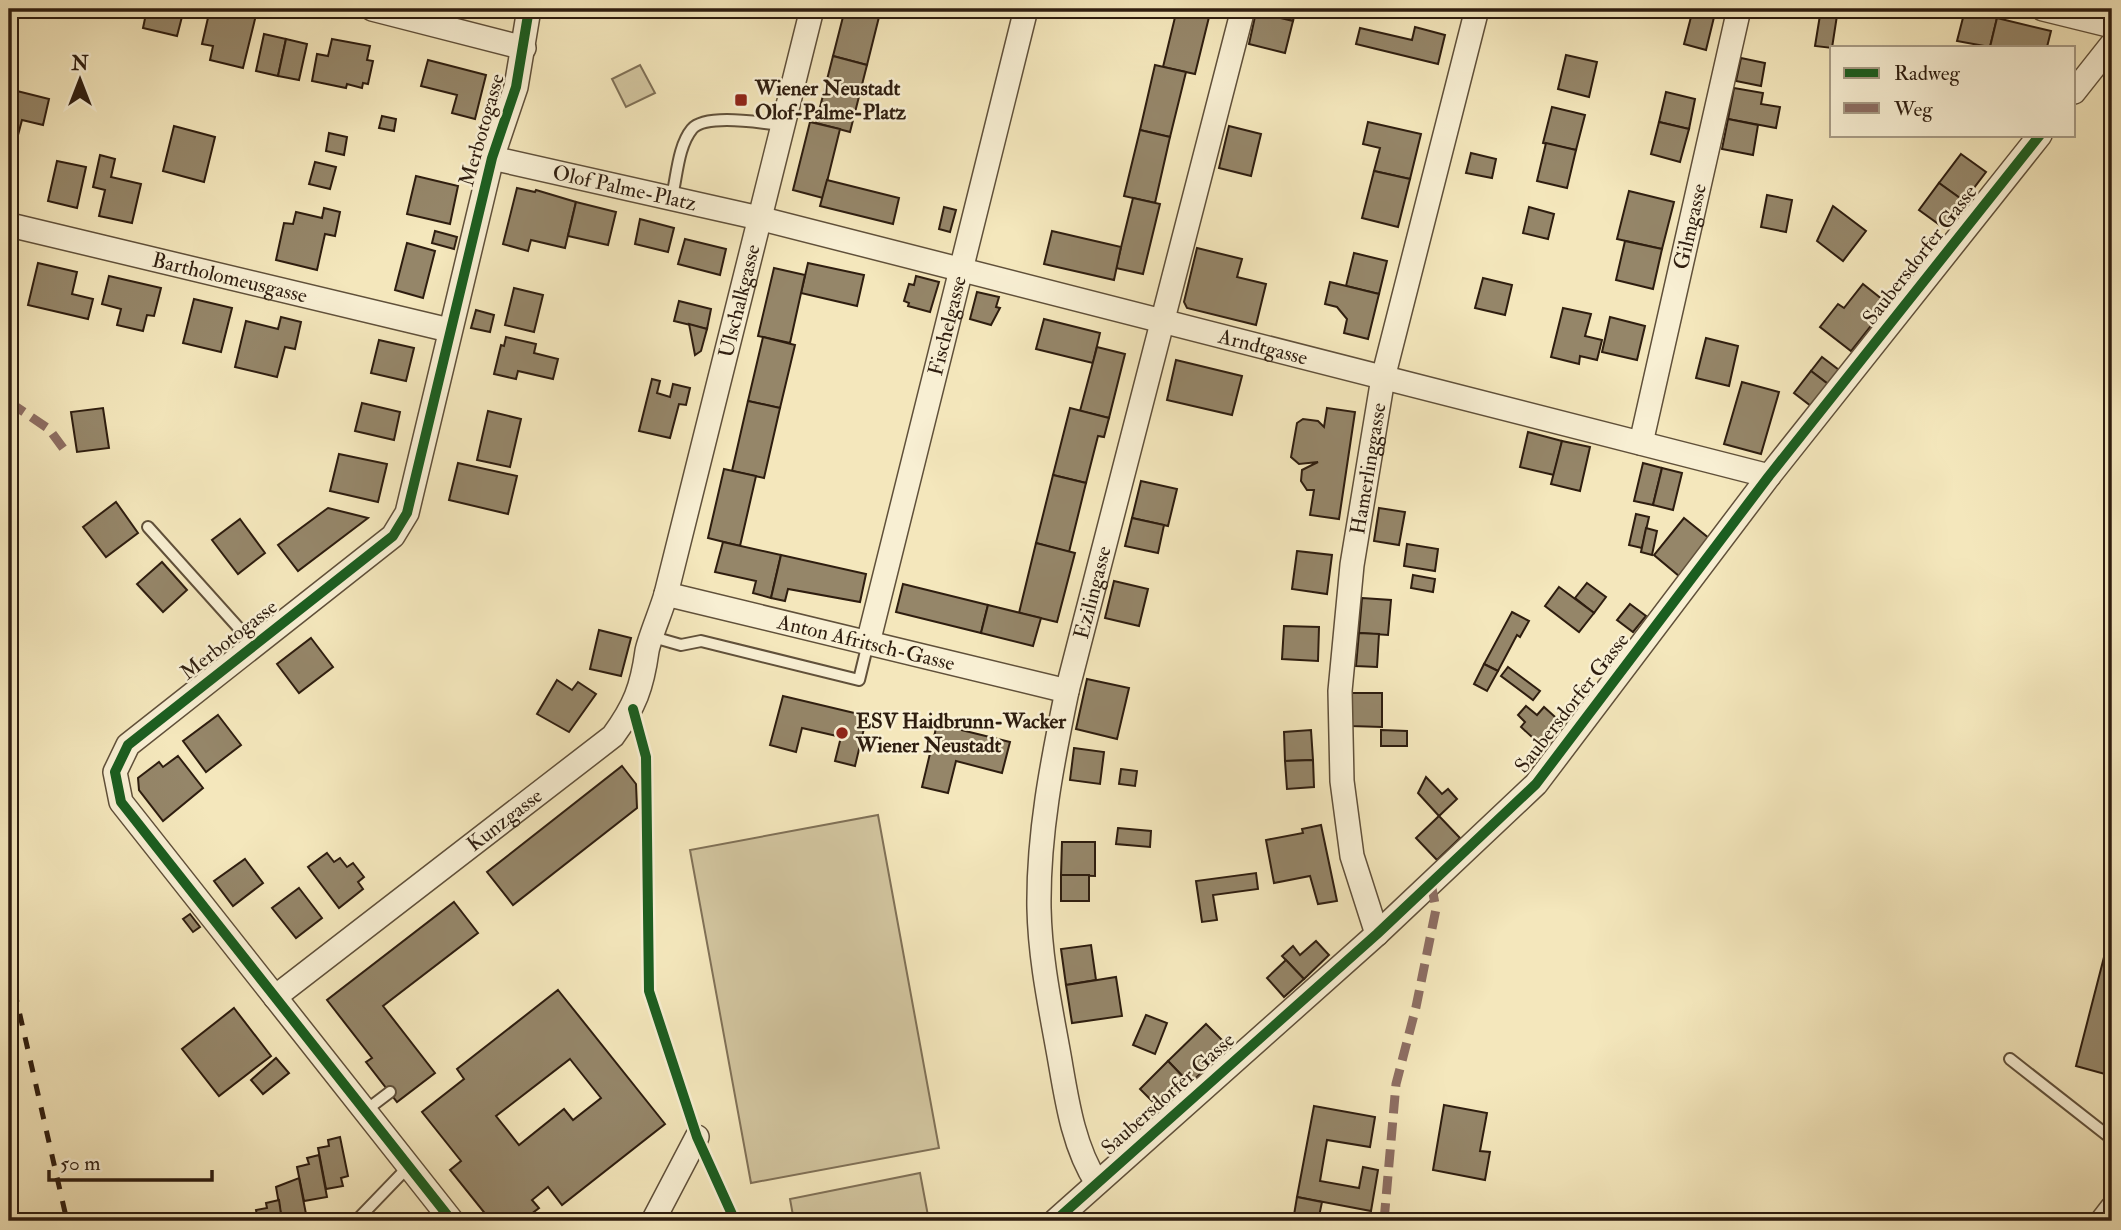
<svg xmlns="http://www.w3.org/2000/svg" width="2121" height="1230" viewBox="0 0 2121 1230" font-family="'IM FELL Double Pica',serif">
<style>
.green{fill:#d2c59f;stroke:#807157;stroke-width:2}
.building{fill:#958669;stroke:#2e1d0f;stroke-width:2;fill-rule:evenodd}
.lines{fill:none;stroke-linecap:round;stroke-linejoin:round}
.lane-casing{stroke:#60503a;stroke-width:14}
.street-casing{stroke:#60503a;stroke-width:26}
.lane{stroke:#f8efd3;stroke-width:10}
.street{stroke:#f8efd3;stroke-width:23}
.rail{stroke:#2e1d0f;stroke-width:5;stroke-dasharray:12 12;stroke-linecap:butt}
.quiet{stroke:#8d6e63;stroke-width:9;stroke-dasharray:18 9;stroke-linecap:butt}
.cycleway-casing{stroke:#f8efd3;stroke-width:15}
.cycleway{stroke:#1b5e20;stroke-width:10}
.poi-dot{fill:#8f2418;stroke:#f8efd3;stroke-width:2.5}
.labels{text-anchor:middle;dominant-baseline:central;stroke-width:5;stroke-linejoin:round;paint-order:stroke}
.poi-label{font-size:21px;font-weight:bold;fill:#2e1d0f;stroke:#f8efd3;text-anchor:start}
.street-label{font-size:21px;fill:#2e1d0f;stroke:#f8efd3}
</style>
<rect width="100%" height="100%" fill="#f4e7bc"/>
<filter id="stains"><feTurbulence type="fractalNoise" baseFrequency=".00286" numOctaves="4"/><feColorMatrix values="0 0 0 0 .2 0 0 0 0 .09 0 0 0 0 .02 0 0 0 .5 -.17"/></filter>
<radialGradient id="worn" r=".72"><stop offset=".6" stop-color="#630" stop-opacity="0"/><stop offset="1" stop-color="#630" stop-opacity=".3"/></radialGradient>
<g class="green">
<polygon points="640,65 655,93 626,107 612,79"/>
<polygon points="878,815 939,1148 751,1183 690,850"/>
<polygon points="920,1173 929,1221 794,1221 790,1199"/>
</g>
<g class="building">
<polygon points="147,9 184,9 177,36 143,28"/>
<polygon points="210,9 231,9 256,15 243,68 210,60 213,46 202,44"/>
<polygon points="845,9 881,9 867,65 833,56"/>
<polygon points="1177,9 1211,9 1195,74 1163,67"/>
<polygon points="1257,9 1296,9 1293,21 1256,12"/>
<polygon points="1657,9 1716,9 1706,50 1684,44 1691,17"/>
<polygon points="1821,9 1838,9 1832,48 1815,46"/>
<polygon points="1965,10 1997,18 1990,47 1957,41"/>
<polygon points="1256,12 1293,21 1285,53 1249,44"/>
<polygon points="1997,18 2051,31 2047,47 1990,47"/>
<polygon points="1415,27 1445,35 1438,64 1356,44 1360,28 1412,40"/>
<polygon points="264,34 286,39 278,76 256,71"/>
<polygon points="286,39 307,44 299,80 278,76"/>
<polygon points="332,39 370,46 367,60 373,61 368,84 363,83 362,88 347,84 346,88 312,81 317,54 328,56"/>
<polygon points="1566,55 1597,62 1589,97 1558,89"/>
<polygon points="833,56 867,65 850,132 816,123"/>
<polygon points="1741,58 1765,63 1761,86 1736,81"/>
<polygon points="428,60 486,75 475,119 452,113 457,95 421,86"/>
<polygon points="1155,65 1186,72 1170,137 1140,130"/>
<polygon points="1734,88 1763,93 1761,104 1780,107 1776,128 1728,119"/>
<polygon points="9,89 49,99 43,125 22,120 18,135 9,133"/>
<polygon points="1666,92 1695,99 1689,129 1659,122"/>
<polygon points="1552,107 1585,115 1576,150 1543,143"/>
<polygon points="382,116 396,119 394,131 379,128"/>
<polygon points="1728,119 1758,125 1753,155 1722,149"/>
<polygon points="810,122 840,129 823,198 793,190"/>
<polygon points="1368,122 1421,134 1410,179 1374,171 1380,148 1363,144"/>
<polygon points="1659,122 1689,129 1680,162 1651,154"/>
<polygon points="174,126 215,137 204,182 163,171"/>
<polygon points="1229,126 1261,134 1251,176 1219,168"/>
<polygon points="1140,130 1170,137 1155,203 1124,196"/>
<polygon points="329,133 347,137 344,155 326,151"/>
<polygon points="1546,143 1576,150 1567,188 1537,181"/>
<polygon points="1471,153 1496,159 1492,178 1466,173"/>
<polygon points="1961,154 1986,172 1964,201 1939,183"/>
<polygon points="100,155 115,159 111,177 141,184 132,223 99,216 105,190 93,187"/>
<polygon points="57,161 86,167 77,208 48,201"/>
<polygon points="315,162 336,167 330,189 309,184"/>
<polygon points="1374,171 1410,179 1398,227 1362,218"/>
<polygon points="416,176 458,186 450,224 407,214"/>
<polygon points="827,180 899,198 893,224 820,206"/>
<polygon points="1939,183 1964,201 1944,228 1919,210"/>
<polygon points="517,188 535,192 536,190 576,202 565,248 531,240 528,251 503,244"/>
<polygon points="1629,191 1674,202 1662,249 1617,239"/>
<polygon points="1767,195 1792,200 1786,232 1761,227"/>
<polygon points="1133,198 1160,204 1143,274 1116,268"/>
<polygon points="576,202 616,212 608,245 568,236"/>
<polygon points="1833,206 1866,231 1843,261 1817,241"/>
<polygon points="944,207 956,210 950,232 939,229"/>
<polygon points="1529,207 1554,214 1548,239 1523,233"/>
<polygon points="324,208 340,212 335,236 325,234 317,270 276,260 284,223 293,224 296,212 322,218"/>
<polygon points="640,219 674,228 668,252 635,244"/>
<polygon points="435,231 457,237 454,249 432,243"/>
<polygon points="1052,231 1121,247 1114,280 1044,264"/>
<polygon points="685,239 726,249 720,275 678,264"/>
<polygon points="1625,241 1662,249 1653,289 1616,280"/>
<polygon points="407,243 435,251 423,298 395,290"/>
<polygon points="1197,248 1242,259 1237,277 1266,284 1256,325 1187,308 1184,302"/>
<polygon points="1354,253 1387,261 1379,294 1346,286"/>
<polygon points="38,263 77,272 72,294 93,299 88,319 28,305"/>
<polygon points="808,263 864,275 857,306 801,293"/>
<polygon points="774,268 805,275 790,343 758,336"/>
<polygon points="109,276 161,288 154,316 147,315 143,331 117,325 121,309 102,304"/>
<polygon points="916,276 939,282 930,312 908,306 909,303 904,301 909,284 914,285"/>
<polygon points="1483,278 1512,285 1505,315 1475,308"/>
<polygon points="1330,282 1379,294 1368,339 1344,333 1347,319 1337,307 1325,304"/>
<polygon points="1863,284 1888,304 1851,351 1820,327 1838,304 1844,308"/>
<polygon points="514,288 543,295 534,332 505,325"/>
<polygon points="977,292 999,297 996,307 1000,308 991,325 970,319"/>
<polygon points="194,299 232,308 221,352 183,343"/>
<polygon points="679,301 711,309 707,329 674,321"/>
<polygon points="1563,308 1591,314 1585,336 1602,340 1597,360 1580,356 1579,364 1551,357"/>
<polygon points="476,310 494,315 490,332 471,328"/>
<polygon points="281,317 301,322 295,349 285,347 277,377 235,367 246,321 278,329"/>
<polygon points="1610,317 1645,326 1637,360 1602,352"/>
<polygon points="1044,319 1100,333 1093,363 1036,349"/>
<polygon points="689,324 707,329 701,351 695,355"/>
<polygon points="506,337 536,344 534,353 558,359 553,379 518,371 516,379 494,374 501,345 504,346"/>
<polygon points="763,337 795,345 780,408 748,401"/>
<polygon points="1706,338 1738,346 1729,386 1696,378"/>
<polygon points="379,340 414,348 406,381 371,373"/>
<polygon points="1097,347 1125,354 1109,418 1080,411"/>
<polygon points="1822,357 1839,370 1828,384 1811,371"/>
<polygon points="1176,360 1242,376 1232,415 1167,400"/>
<polygon points="1811,371 1828,384 1811,406 1794,393"/>
<polygon points="652,379 660,381 657,393 670,397 673,384 690,388 686,405 679,404 670,438 639,431"/>
<polygon points="1742,382 1779,392 1761,454 1724,444"/>
<polygon points="748,401 780,408 764,478 732,471"/>
<polygon points="362,403 400,412 394,440 355,431"/>
<polygon points="103,408 109,448 77,452 71,412"/>
<polygon points="1070,408 1109,418 1104,437 1098,436 1086,483 1053,475"/>
<polygon points="1327,408 1355,412 1339,519 1310,515 1314,490 1307,490 1301,481 1302,470 1318,462 1299,464 1291,457 1297,423 1303,419 1318,421 1324,427"/>
<polygon points="488,411 521,419 510,467 477,460"/>
<polygon points="1528,432 1562,441 1554,475 1520,467"/>
<polygon points="1562,441 1590,447 1580,491 1551,484"/>
<polygon points="339,454 387,464 378,502 330,491"/>
<polygon points="458,463 517,476 508,514 449,500"/>
<polygon points="1643,463 1662,468 1653,505 1634,501"/>
<polygon points="1662,468 1682,473 1673,510 1653,505"/>
<polygon points="724,469 756,476 740,546 708,538"/>
<polygon points="1053,475 1086,483 1069,552 1036,543"/>
<polygon points="1141,481 1177,489 1168,526 1132,518"/>
<polygon points="116,502 138,533 106,557 83,527"/>
<polygon points="328,508 368,518 298,571 278,545"/>
<polygon points="1379,508 1405,512 1399,545 1374,541"/>
<polygon points="1636,514 1649,517 1642,548 1629,545"/>
<polygon points="1132,518 1164,525 1158,553 1125,546"/>
<polygon points="1684,518 1710,539 1679,576 1654,555"/>
<polygon points="240,519 265,553 238,574 212,540"/>
<polygon points="1646,528 1657,531 1652,555 1641,552"/>
<polygon points="723,542 781,555 771,598 753,593 756,581 715,572"/>
<polygon points="1036,543 1075,553 1057,622 1019,613"/>
<polygon points="1407,544 1438,549 1435,571 1404,566"/>
<polygon points="1297,551 1332,555 1327,594 1292,589"/>
<polygon points="781,555 866,574 860,602 788,589 785,601 771,598"/>
<polygon points="162,562 187,590 163,612 137,584"/>
<polygon points="1413,575 1435,579 1433,592 1411,588"/>
<polygon points="1114,581 1148,589 1139,626 1105,618"/>
<polygon points="1587,583 1606,597 1594,613 1575,598"/>
<polygon points="903,584 988,605 981,633 896,612"/>
<polygon points="1559,587 1594,613 1579,632 1545,606"/>
<polygon points="1362,598 1391,600 1388,635 1359,633"/>
<polygon points="1630,604 1646,616 1633,632 1617,620"/>
<polygon points="988,605 1041,618 1033,646 981,633"/>
<polygon points="1512,612 1529,621 1520,637 1517,635 1498,671 1484,664"/>
<polygon points="1284,626 1319,627 1318,661 1282,659"/>
<polygon points="599,630 631,638 621,676 590,669"/>
<polygon points="1359,633 1379,634 1377,667 1356,666"/>
<polygon points="311,638 333,667 299,693 277,664"/>
<polygon points="1484,664 1498,671 1487,691 1474,684"/>
<polygon points="1508,667 1540,691 1533,700 1501,676"/>
<polygon points="1087,679 1129,688 1117,739 1076,729"/>
<polygon points="557,680 572,690 578,682 596,694 569,732 537,714"/>
<polygon points="1352,693 1382,693 1382,727 1351,726"/>
<polygon points="783,696 867,716 855,766 835,761 841,737 802,728 796,752 770,745"/>
<polygon points="1526,706 1537,715 1544,707 1564,725 1544,748 1521,727 1525,722 1518,715"/>
<polygon points="218,715 241,745 206,772 183,741"/>
<polygon points="937,724 1010,742 1002,773 956,761 948,793 922,787"/>
<polygon points="1311,730 1313,760 1285,761 1284,732"/>
<polygon points="1381,730 1407,731 1407,746 1381,746"/>
<polygon points="1074,748 1104,752 1100,784 1070,780"/>
<polygon points="178,756 203,788 163,821 139,790 138,778 159,762 163,767"/>
<polygon points="1313,760 1314,787 1287,789 1285,761"/>
<polygon points="622,766 636,784 637,808 513,905 487,872"/>
<polygon points="1121,769 1137,771 1135,786 1119,784"/>
<polygon points="1426,777 1442,794 1448,789 1457,799 1439,816 1418,793"/>
<polygon points="1439,816 1460,838 1437,860 1416,838"/>
<polygon points="1321,825 1337,901 1318,904 1310,876 1274,883 1266,840 1303,833 1302,829"/>
<polygon points="1118,828 1151,831 1150,847 1116,844"/>
<polygon points="1062,842 1095,842 1095,876 1061,875"/>
<polygon points="327,853 334,862 340,858 347,867 353,863 364,877 358,882 363,889 339,908 308,867"/>
<polygon points="245,859 263,883 233,906 214,881"/>
<polygon points="1256,873 1258,889 1213,895 1217,920 1202,922 1196,881"/>
<rect x="1061" y="875" width="28" height="26"/>
<polygon points="299,888 322,918 296,938 272,908"/>
<polygon points="454,902 478,933 383,1006 435,1073 397,1102 366,1062 372,1058 327,1000"/>
<polygon points="190,914 200,927 193,932 183,919"/>
<polygon points="2112,926 2112,1076 2076,1066"/>
<polygon points="1316,941 1329,955 1304,979 1282,956 1293,946 1300,955"/>
<polygon points="1091,945 1096,980 1066,985 1061,949"/>
<polygon points="1286,960 1304,979 1284,997 1267,978"/>
<polygon points="1116,977 1122,1016 1072,1023 1066,985"/>
<path d="M558 990 665 1124 562 1205 548 1187 532 1200 539 1208 522 1221H491L450 1170 461 1161 422 1112 464 1079 457 1069ZM570 1059 601 1098 573 1120 564 1109 519 1145 496 1116Z"/>
<polygon points="234,1008 271,1056 219,1096 182,1049"/>
<polygon points="1146,1015 1167,1023 1155,1054 1133,1045"/>
<polygon points="1206,1024 1228,1046 1190,1084 1168,1061"/>
<polygon points="276,1058 289,1073 263,1094 251,1080"/>
<polygon points="1168,1061 1190,1084 1162,1111 1140,1089"/>
<polygon points="1444,1105 1487,1113 1480,1151 1490,1152 1485,1180 1433,1170"/>
<polygon points="1314,1106 1375,1117 1370,1147 1327,1140 1320,1181 1359,1188 1363,1167 1378,1170 1371,1211 1297,1197"/>
<polygon points="340,1137 348,1176 341,1178 343,1186 326,1189 318,1148 329,1146 328,1140"/>
<polygon points="319,1155 327,1197 304,1201 297,1167 309,1164 307,1158"/>
<polygon points="299,1178 307,1219 282,1221 276,1187"/>
<polygon points="1297,1197 1322,1202 1318,1221 1293,1221"/>
<polygon points="279,1200 282,1221 258,1221 256,1210 267,1208 266,1203"/>
</g>
<g class="lines">
<defs>
<g id="lane">
<path d="M672 196C677 176 678 146 692 129 706 113 762 123 782 125"/>
<polyline points="148,527 254,645"/>
<polyline points="653,637 681,645 701,641 859,680 868,643"/>
<polyline points="2010,1059 2112,1139"/>
<polyline points="365,1111 390,1092"/>
<polyline points="356,1221 409,1166"/>
</g>
<g id="street">
<polyline points="372,9 524,48"/>
<polyline points="2043,9 2112,26"/>
<polyline points="2074,92 2112,44"/>
<path id="s1" d="M492 158 759 218 1769 476"/>
<path id="s2" d="M10 225 449 330"/>
<path id="s3" d="M1641 443 1739 9"/>
<path id="s4" d="M666 594 1067 691"/>
<path id="s5" d="M868 643 1026 9"/>
<path id="s6" d="M1377 934 1352 856 1342 781 1340 691 1352 565 1383 378 1477 9"/>
<path id="s7" d="M275 997 613 736C635 706 642 687 647 651 649 639 662 609 666 594L812 9"/>
<path id="s8" d="M1097 1183C1074 1148 1067 1102 1060 1061 1051 1010 1040 960 1039 908 1038 835 1052 763 1067 691L1243 9"/>
<polyline points="452,1221 121,802 115,772 128,745 393,536 407,513 492,158 516,87 529,9"/>
<polyline points="653,1221 697,1137"/>
<polyline points="1055,1221 1377,934 1536,784 1769,476 2040,135"/>
<polyline points="2102,1221 2112,1208"/>
</g>
</defs>
<use href="#lane" class="lane-casing"/>
<use href="#street" class="street-casing"/>
<use href="#lane" class="lane"/>
<use href="#street" class="street"/>
<polyline class="rail" points="9,967 67,1221"/>
<g class="quiet">
<polyline points="9,402 49,429 66,452"/>
<polyline points="1384,1221 1396,1084 1416,1007 1436,909 1431,883"/>
</g>
<defs>
<g id="cycleway">
<polyline points="633,709 646,757 649,991 697,1137 735,1221"/>
<polyline points="452,1221 121,802 115,772 128,745 393,536 407,513 492,158 516,87 529,9"/>
<polyline points="1055,1221 1377,934 1536,784 1769,476 2040,135"/>
</g>
</defs>
<use href="#cycleway" class="cycleway-casing"/>
<use href="#cycleway" class="cycleway"/>
</g>
<g class="poi-dot">
<rect x="734" y="93" width="14" height="14" rx="3.5"/>
<circle cx="842" cy="733" r="7"/>
</g>
<g class="labels">
<g class="poi-label">
<text x="755" y="88">Wiener Neustadt<tspan x="755" dy="24">Olof-Palme-Platz</tspan></text>
<text x="856" y="721">ESV Haidbrunn-Wacker<tspan x="856" dy="24">Wiener Neustadt</tspan></text>
</g>
<g class="street-label">
<text transform="translate(482 130) rotate(-74)">Merbotogasse</text>
<text stroke="none"><textPath href="#s1" startOffset="136">Olof Palme-Platz</textPath></text>
<text stroke="none"><textPath href="#s3" startOffset="222">Gilmgasse</textPath></text>
<text transform="translate(1920 255) rotate(-52)">Saubersdorfer Gasse</text>
<text stroke="none"><textPath href="#s2" startOffset="226">Bartholomeusgasse</textPath></text>
<text stroke="none"><textPath href="#s7" startOffset="882">Ulschalkgasse</textPath></text>
<text stroke="none"><textPath href="#s5" startOffset="327">Fischelgasse</textPath></text>
<text stroke="none"><textPath href="#s1" startOffset="794">Arndtgasse</textPath></text>
<text stroke="none"><textPath href="#s6" startOffset="472">Hamerlinggasse</textPath></text>
<text stroke="none"><textPath href="#s8" startOffset="604">Ezilingasse</textPath></text>
<text transform="translate(229 640) rotate(-38)">Merbotogasse</text>
<text stroke="none"><textPath href="#s4" startOffset="206">Anton Afritsch-Gasse</textPath></text>
<text transform="translate(1572 703) rotate(-52)">Saubersdorfer Gasse</text>
<text stroke="none"><textPath href="#s7" startOffset="290">Kunzgasse</textPath></text>
<text transform="translate(1168 1094) rotate(-42)">Saubersdorfer Gasse</text>
</g>
</g>
<rect width="2121" height="1230" fill="none" stroke="#f4e7bc" stroke-width="35"/>
<rect x="10" y="10" width="2100" height="1209" fill="none" stroke="#2e1d0f" stroke-width="3.5"/>
<rect x="18" y="18" width="2086" height="1195" fill="none" stroke="#2e1d0f" stroke-width="2"/>
<rect x="1830" y="46" width="245" height="91" fill="#f8efd3" stroke="#a79b85" stroke-width="2"/>
<rect x="1844" y="68" width="35" height="10" fill="#1b5e20" stroke="#a79b85" stroke-width="2"/>
<text x="1894" y="80" font-size="21" fill="#2e1d0f">Radweg</text>
<rect x="1844" y="103" width="35" height="10" fill="#8d6e63" stroke="#a79b85" stroke-width="2"/>
<text x="1894" y="116" font-size="21" fill="#2e1d0f">Weg</text>
<g transform="translate(80 80)" stroke="#f8efd3" stroke-width="5" paint-order="stroke">
<path d="M0-5L12 26L0 18L-12 26Z" fill="#2e1d0f"/>
<text y="-10" font-size="19" font-weight="bold" text-anchor="middle" fill="#2e1d0f">N</text>
</g>
<path d="M49 1170v10h163v-10" fill="none" stroke="#2e1d0f" stroke-width="3.5"/>
<text x="60" y="1170" font-size="21" fill="#2e1d0f" stroke="#f8efd3" stroke-width="5" paint-order="stroke">50 m</text>
<rect width="100%" height="100%" filter="url(#stains)"/>
<rect width="100%" height="100%" fill="url(#worn)"/>
</svg>
